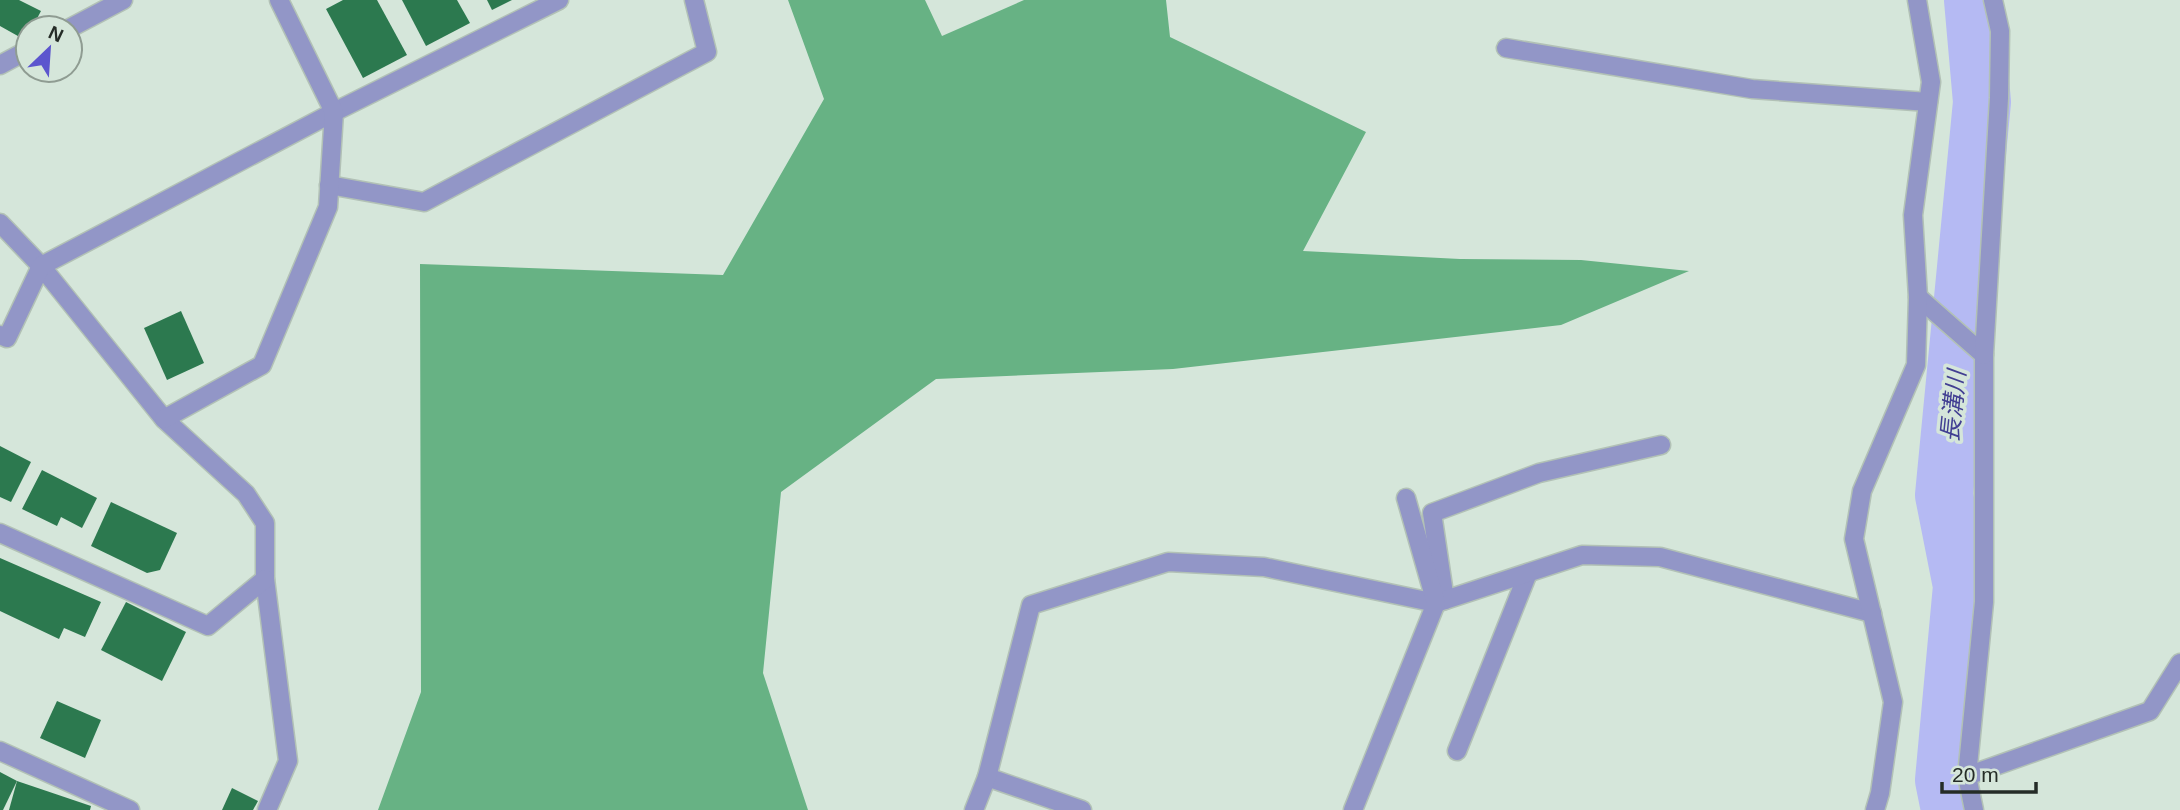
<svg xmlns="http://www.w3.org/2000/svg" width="2180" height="810" viewBox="0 0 2180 810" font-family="Helvetica,'Noto Sans JP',sans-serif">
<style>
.forest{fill:#67b284}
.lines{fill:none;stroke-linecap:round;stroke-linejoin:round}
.river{stroke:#b5baf3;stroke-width:58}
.building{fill:#2c794f}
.minor-casing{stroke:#b2c1b6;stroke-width:21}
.minor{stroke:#9296c7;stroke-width:18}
.labels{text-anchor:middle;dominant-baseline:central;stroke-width:7;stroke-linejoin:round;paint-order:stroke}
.water-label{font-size:24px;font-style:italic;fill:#423f92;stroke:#d5e6da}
</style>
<rect width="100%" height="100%" fill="#d5e6da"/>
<polygon class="forest" points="788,0 925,0 942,36 1024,0 1166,0 1170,37 1366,132 1303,251 1460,259 1581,260 1689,271 1561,325 1173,369 936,379 781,492 763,673 808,810 378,810 421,692 420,264 723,275 824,99"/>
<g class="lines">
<polyline class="river" points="1950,810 1944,780 1962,586 1944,495 1982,102 1973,0"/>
</g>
<g class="building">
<polygon points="0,0 19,0 41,11 32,28 28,28 25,40 0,26"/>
<polygon points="343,0 377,0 407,55 363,78 326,9"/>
<polygon points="402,0 457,0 470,23 426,46"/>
<polygon points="487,0 512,0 492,10"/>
<polygon points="181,311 204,363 167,380 144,328"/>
<polygon points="0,446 31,462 11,502 0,497"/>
<polygon points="42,470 97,498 82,528 61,517 57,526 22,509"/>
<polygon points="111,502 177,533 160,570 147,573 91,546"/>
<polygon points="0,558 101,602 85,637 64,628 59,639 0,611"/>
<polygon points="126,602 186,632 162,681 101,650"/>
<polygon points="57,701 101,720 85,758 40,738"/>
<polygon points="0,772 17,781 3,810 0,810"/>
<polygon points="17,781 91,806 90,810 9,810"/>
<polygon points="232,788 258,801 253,810 222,810"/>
</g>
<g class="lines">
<defs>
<g id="minor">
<polyline points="70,28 123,0"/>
<polyline points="1506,48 1752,89 1928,102"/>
<polyline points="0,65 28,50"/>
<polyline points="329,185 424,202 707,52 694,0"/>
<polyline points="0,223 41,266 164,419 246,494 265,523 265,579 288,761 267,810"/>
<polyline points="1918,297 1984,355 1984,602 1967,776 1974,810"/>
<polyline points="0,335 7,338 41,266 334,112 559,0"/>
<polyline points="1984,355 1999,98 2000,31 1993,0"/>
<polyline points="164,419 262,365 328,207 334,112 279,0"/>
<polyline points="0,533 208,626 265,579"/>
<polyline points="1445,600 1432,513 1539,473 1661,445"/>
<polyline points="0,751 130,810"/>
<polyline points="1457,751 1528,573"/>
<polyline points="1967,776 2150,711 2180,663"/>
<polyline points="987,777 1082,810"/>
<polyline points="974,810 987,777 1031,605 1168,562 1264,567 1436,603 1582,555 1660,557 1872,613"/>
<polyline points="1353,810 1436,603 1406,498"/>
<polyline points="1875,810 1880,793 1893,702 1854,539 1862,491 1916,365 1918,297 1913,215 1931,82 1917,0"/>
</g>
</defs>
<use href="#minor" class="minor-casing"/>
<use href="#minor" class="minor"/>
</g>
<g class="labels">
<g class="water-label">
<text transform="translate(1953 406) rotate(-84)">長溝川</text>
</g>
</g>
<g transform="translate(49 49) rotate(25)"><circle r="33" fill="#d5e6da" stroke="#8f9c92" stroke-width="2"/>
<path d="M0-5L12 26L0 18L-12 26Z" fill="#5c56ce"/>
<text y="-10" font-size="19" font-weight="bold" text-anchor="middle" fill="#252c27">N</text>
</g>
<path d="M1942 782v10h94v-10" fill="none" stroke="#252c27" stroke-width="3.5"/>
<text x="1952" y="782" font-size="21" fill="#252c27" stroke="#d5e6da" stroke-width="5" paint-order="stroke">20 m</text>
</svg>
